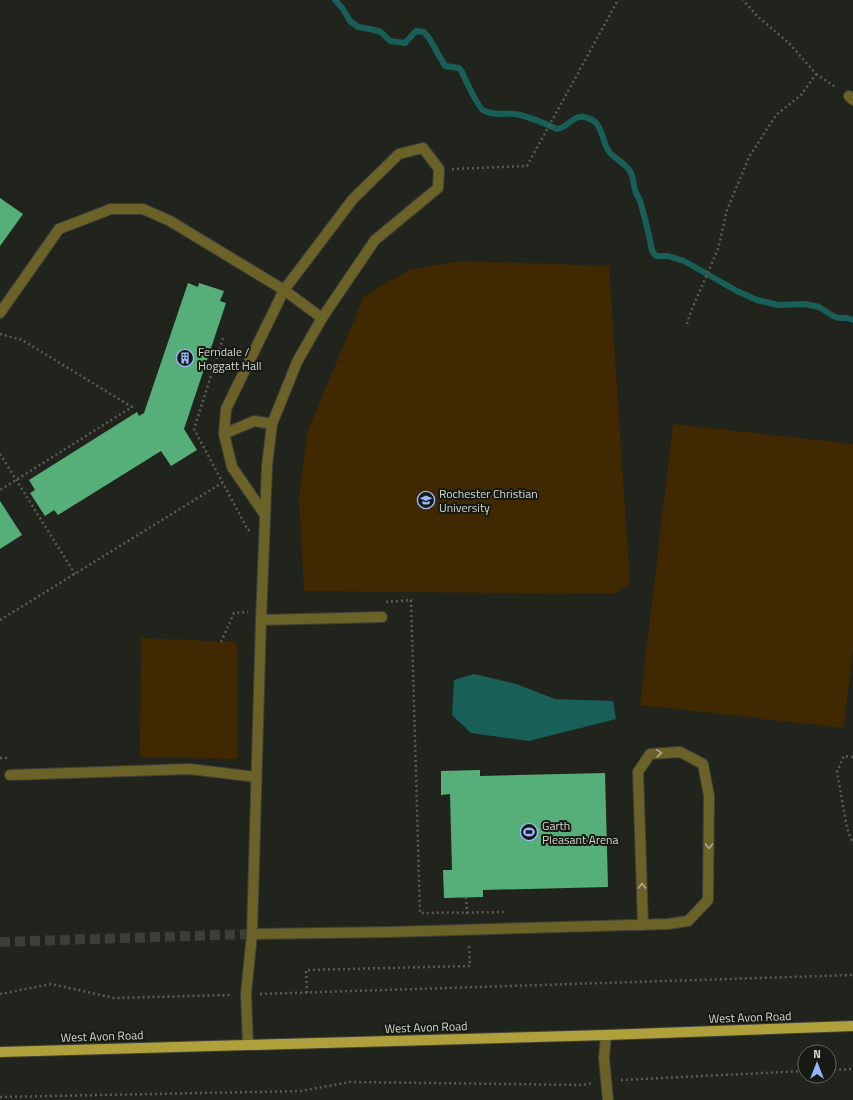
<svg xmlns="http://www.w3.org/2000/svg" width="853" height="1100" viewBox="0 0 853 1100" font-family="'Titillium Web',sans-serif">
<style>
.grass{fill:#402801}
.water{fill:#186057}
.lines{fill:none;stroke-linecap:round;stroke-linejoin:round}
.stream{stroke:#186057;stroke-width:6}
.building{fill:#56af79}
.minor-tunnel{stroke:#3b3f37;stroke-width:10;stroke-dasharray:10 5;stroke-linecap:butt}
.minor-casing{stroke:#3d4039;stroke-width:12}
.major-casing{stroke:#3d4039;stroke-width:12}
.path{stroke:#595c55;stroke-width:2.5;stroke-dasharray:2 3;stroke-linecap:butt}
.minor{stroke:#6b6227;stroke-width:10}
.major{stroke:#b0a03c;stroke-width:10}
.oneway{stroke:#afad96}
.labels{text-anchor:middle;dominant-baseline:central;stroke-width:4;stroke-linejoin:round;paint-order:stroke}
.poi-label{font-size:12px;fill:#d3d6d1;stroke:#171a13;text-anchor:start}
.street-label{font-size:12px;fill:#d3d6d1;stroke:#171a13}
</style>
<rect width="100%" height="100%" fill="#20241c"/>
<g class="grass">
<polygon points="460,261 609,266 630,583 616,594 304,591 299,497 307,433 364,296 409,270"/>
<polygon points="673,424 853,444 853,648 844,728 640,705"/>
<polygon points="141,638 237,642 237,759 140,757"/>
</g>
<polygon class="water" points="474,674 516,684 555,699 613,701 616,719 529,741 471,733 452,715 454,680"/>
<g class="lines">
<path class="stream" d="M335 0 343 9 350 21 358 27 370 29 381 32 390 41 405 43 416 31 424 32 429 38 445 66 459 68 462 72C465 79 478 107 483 110 492 116 506 113 516 114 530 117 544 123 557 129 568 128 572 115 584 117 604 121 600 137 608 150 613 159 626 162 631 173 634 179 633 184 635 190 636 194 639 198 640 201 644 214 647 227 650 240 651 247 651 251 656 256H668L684 261 737 291 757 300 778 305 805 304 819 307 833 316 839 318H847L853 320"/>
</g>
<g class="building">
<polygon points="0,198 23,214 0,246"/>
<polygon points="188,283 198,287 199,283 224,291 220,301 226,303 184,429 197,450 171,466 161,451 58,515 54,510 45,516 30,493 35,490 29,480 137,412 139,416 144,413"/>
<polygon points="0,501 22,535 0,549"/>
<polygon points="480,770 480,776 605,773 608,887 483,890 483,897 444,898 443,870 452,870 450,794 441,795 441,771"/>
</g>
<g class="lines">
<polyline class="minor-tunnel" points="0,942 252,934"/>
<defs>
<g id="minor">
<polyline points="849,96 853,100"/>
<polyline points="0,313 59,229 111,209 143,209 170,221 284,290 353,199 399,154 423,148 439,169 438,188 375,240 322,318 297,362 272,424 267,466 261,620 252,934 246,994 248,1045"/>
<polyline points="272,424 254,421 224,434 226,409 284,290 322,318"/>
<polyline points="224,434 232,467 265,515"/>
<polyline points="261,620 382,617"/>
<polyline points="10,775 190,769 256,777"/>
<polyline points="252,934 390,932 668,924 688,921 708,900 709,796 703,764 680,752 650,754 638,772 643,925"/>
<polyline points="606,1035 604,1058 608,1100"/>
</g>
<polyline id="major" points="0,1052 606,1035 853,1026"/>
</defs>
<use href="#minor" class="minor-casing"/>
<use href="#major" class="major-casing"/>
<g class="path">
<polyline points="816,74 837,88"/>
<polyline points="452,169 527,166 618,0"/>
<polyline points="687,324 691,311 718,249 727,210 749,157 776,115 801,95 816,74 789,43 758,17 743,0"/>
<polyline points="0,334 22,340 132,407 0,490"/>
<polyline points="223,338 194,429 248,530 250,530"/>
<polyline points="0,454 75,574"/>
<polyline points="386,602 411,600 420,913 507,912"/>
<polyline points="0,620 222,483"/>
<polyline points="221,642 234,613 248,612"/>
<polyline points="853,757 844,756 837,772 847,828 853,844"/>
<polyline points="0,758 10,758"/>
<polyline points="466,897 467,914"/>
<polyline points="307,993 306,970 470,966 469,945"/>
<polyline points="0,994 51,984 114,998 231,995"/>
<polyline points="260,994 853,975"/>
<polyline points="829,1070 853,1069"/>
<polyline points="621,1080 805,1071"/>
<polyline points="0,1097 301,1091 350,1082 582,1085 592,1083"/>
</g>
<use href="#minor" class="minor"/>
<use href="#major" class="major"/>
</g>
<defs><path id="oneway-chevron" d="M-2-3.5L2.5 0L-2 3.5" fill="none" stroke-width="1.6" stroke-linecap="round" stroke-linejoin="round"/></defs>
<g class="oneway">
<use href="#oneway-chevron" transform="translate(659 753) rotate(-4)"/>
<use href="#oneway-chevron" transform="translate(709 846) rotate(91)"/>
<use href="#oneway-chevron" transform="translate(642 886) rotate(-92)"/>
</g>
<defs>
<symbol id="building-ring" viewBox="-11 -11 22 22"><circle r="9.5" fill="#171a13" stroke="#96b6fd" stroke-width="1.5"/><path d="M-4-6H4V6H1V3H-1V6H-4ZM-2.5-4.3h1.7v1.8h-1.7ZM.8-4.3h1.7v1.8H.8ZM-2.5-1h1.7V.8h-1.7ZM.8-1h1.7V.8H.8Z" fill="#96b6fd"/></symbol>
<symbol id="university-ring" viewBox="-11 -11 22 22"><circle r="9.5" fill="#171a13" stroke="#96b6fd" stroke-width="1.5"/><path d="M0-5L7-2L0 1L-7-2ZM-4 1L0 2.5L4 1V4Q0 6-4 4Z" fill="#96b6fd"/></symbol>
<symbol id="stadium-ring" viewBox="-11 -11 22 22"><circle r="9.5" fill="#171a13" stroke="#96b6fd" stroke-width="1.5"/><path d="M0-5a6.5 5 0 1 0 0 10a6.5 5 0 1 0 0-10ZM-3.5-1.8h7v3.6h-7Z" fill="#96b6fd"/></symbol>
</defs>
<g fill-rule="evenodd">
<use href="#building-ring" x="175" y="348" width="20" height="20"/>
<use href="#university-ring" x="416" y="490" width="20" height="20"/>
<use href="#stadium-ring" x="519" y="822" width="20" height="20"/>
</g>
<g class="labels">
<g class="poi-label">
<text x="198" y="351">Ferndale /<tspan x="198" dy="14">Hoggatt Hall</tspan></text>
<text x="439" y="493">Rochester Christian<tspan x="439" dy="14">University</tspan></text>
<text x="542" y="825">Garth<tspan x="542" dy="14">Pleasant Arena</tspan></text>
</g>
<g class="street-label">
<text transform="translate(750 1017) rotate(-2)">West Avon Road</text>
<text transform="translate(426 1027) rotate(-2)">West Avon Road</text>
<text transform="translate(102 1036) rotate(-2)">West Avon Road</text>
</g>
</g>
<g transform="translate(817 1064)"><circle r="19" fill="#171a13" stroke="#62655f"/>
<path d="M0-3L7 15L0 10L-7 15Z" fill="#96b6fd"/>
<text y="-6" font-size="11" font-weight="bold" text-anchor="middle" fill="#d3d6d1">N</text>
</g>
</svg>
